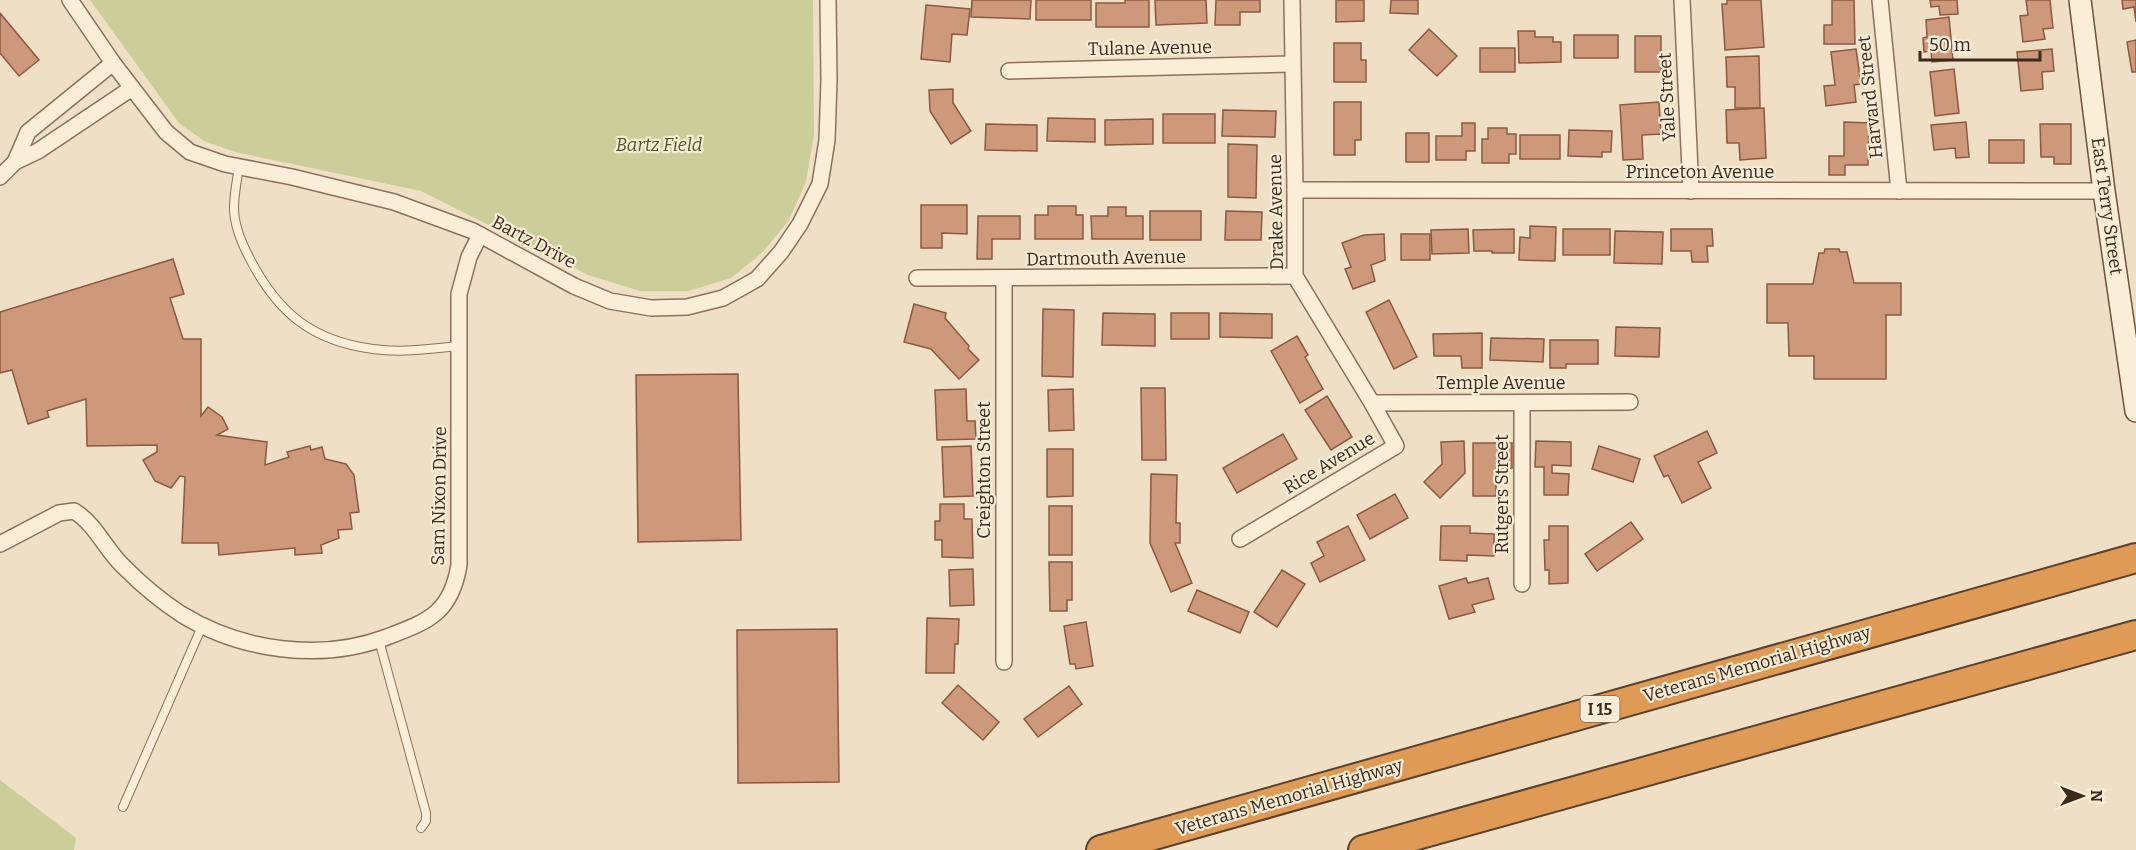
<svg xmlns="http://www.w3.org/2000/svg" width="2136" height="850" viewBox="0 0 2136 850" font-family="Bitter,serif">
<style>
.green{fill:#cbce99}
.building{fill:#ce987b;stroke:#8b5940;stroke-width:1.5}
.lines{fill:none;stroke-linecap:round;stroke-linejoin:round}
.lane-casing{stroke:#8b715b;stroke-width:10}
.street-casing{stroke:#8b715b;stroke-width:18}
.secondary-casing{stroke:#6d523e;stroke-width:24}
.highway-casing{stroke:#59402f;stroke-width:32}
.lane{stroke:#faeed9;stroke-width:8}
.street{stroke:#faeed9;stroke-width:15}
.secondary{stroke:#faeed9;stroke-width:21}
.highway{stroke:#df9a55;stroke-width:28}
.labels{text-anchor:middle;dominant-baseline:central;stroke-width:4.5;stroke-linejoin:round;paint-order:stroke}
.shield{fill:#f6ebd5;stroke:#736556;stroke-width:1.5}
.shield-label{font-size:16px;font-weight:bold;fill:#3b2b1f}
.street-label{font-size:18px;fill:#3b2b1f;stroke:#f6ebd5}
.park-label{font-size:18px;font-style:italic;fill:#4e5825;stroke:#f6ebd5}
</style>
<rect width="100%" height="100%" fill="#efe0c5"/>
<g class="green">
<polygon points="90,0 813,0 814,135 806,182 789,220 763,252 731,278 689,291 640,291 588,275 421,191 235,152 204,141 179,123"/>
<polygon points="0,780 76,838 74,850 0,850"/>
</g>
<g class="building">
<polygon points="972,0 1031,0 1030,19 971,17"/>
<rect x="1036" y="0" width="55" height="20"/>
<polygon points="1125,0 1149,0 1149,27 1096,27 1096,3 1125,3"/>
<polygon points="1155,0 1206,0 1207,23 1156,25"/>
<polygon points="1216,0 1260,0 1260,12 1240,12 1240,25 1215,25"/>
<polygon points="1336,0 1364,0 1364,21 1336,22"/>
<polygon points="1391,0 1418,0 1418,14 1390,13"/>
<polygon points="1727,0 1761,0 1764,47 1725,50 1722,4 1727,4"/>
<polygon points="1832,0 1854,0 1855,44 1824,44 1824,25 1832,25"/>
<polygon points="1930,0 1957,0 1958,14 1940,15 1939,6 1931,7"/>
<polygon points="2026,0 2050,0 2053,28 2043,29 2045,39 2023,42 2020,16 2028,15"/>
<polygon points="2122,0 2136,0 2136,22 2134,7 2123,9"/>
<polygon points="926,5 970,9 967,35 952,34 950,62 921,59"/>
<polygon points="0,13 39,60 19,76 0,53"/>
<polygon points="1949,17 1953,60 1932,62 1931,51 1924,52 1923,38 1927,37 1926,20"/>
<polygon points="1429,29 1457,56 1437,76 1409,50"/>
<polygon points="1518,31 1535,31 1535,37 1553,37 1553,42 1561,42 1561,62 1519,63"/>
<rect x="1574" y="35" width="44" height="23"/>
<rect x="1635" y="36" width="26" height="36"/>
<polygon points="2136,40 2136,72 2132,72 2127,42"/>
<polygon points="1334,43 1361,43 1361,60 1366,60 1366,82 1334,82"/>
<rect x="1480" y="48" width="35" height="24"/>
<polygon points="1856,49 1861,84 1854,85 1856,102 1826,106 1824,86 1835,85 1831,52"/>
<polygon points="2052,49 2054,71 2042,72 2043,89 2021,91 2017,52"/>
<polygon points="1759,56 1760,108 1735,108 1735,87 1727,87 1726,57"/>
<polygon points="1954,69 1959,113 1935,116 1930,72"/>
<polygon points="953,89 953,103 971,131 951,144 930,111 929,90"/>
<polygon points="1334,102 1361,102 1361,140 1355,140 1355,155 1334,155"/>
<polygon points="1659,102 1661,134 1642,135 1643,159 1623,160 1620,105"/>
<polygon points="1764,108 1766,158 1740,160 1739,143 1727,143 1726,110"/>
<polygon points="1223,110 1276,111 1275,137 1222,136"/>
<rect x="1163" y="114" width="52" height="29"/>
<polygon points="1048,118 1095,119 1095,142 1047,141"/>
<polygon points="1153,119 1153,144 1105,145 1105,120"/>
<polygon points="1844,122 1869,123 1868,165 1845,165 1845,175 1829,175 1829,156 1844,156"/>
<polygon points="1966,122 1969,157 1956,158 1955,148 1934,150 1931,125"/>
<polygon points="1462,123 1475,123 1475,151 1466,151 1466,160 1436,160 1436,136 1462,136"/>
<polygon points="986,124 1037,125 1037,151 985,150"/>
<polygon points="2040,124 2071,124 2071,164 2054,164 2054,157 2041,157"/>
<polygon points="1488,128 1507,128 1507,134 1516,134 1516,154 1509,154 1509,163 1482,163 1482,139 1488,139"/>
<polygon points="1569,130 1612,131 1611,152 1602,152 1602,157 1568,156"/>
<rect x="1406" y="133" width="23" height="29"/>
<rect x="1520" y="135" width="40" height="24"/>
<rect x="1989" y="140" width="35" height="23"/>
<polygon points="1228,144 1257,145 1256,198 1228,197"/>
<polygon points="921,205 967,205 967,234 942,233 942,248 921,248"/>
<polygon points="1048,206 1076,206 1076,215 1083,215 1083,239 1035,239 1035,215 1048,215"/>
<polygon points="1108,207 1126,207 1126,216 1143,216 1143,239 1092,239 1091,216 1108,216"/>
<rect x="1150" y="211" width="51" height="29"/>
<polygon points="1226,211 1262,212 1261,240 1225,240"/>
<polygon points="978,216 1020,216 1020,239 992,239 992,259 977,259"/>
<polygon points="1530,226 1556,227 1555,261 1519,260 1520,237 1530,238"/>
<polygon points="1468,229 1469,253 1432,254 1431,230"/>
<polygon points="1514,229 1514,253 1492,253 1492,251 1474,251 1473,230"/>
<rect x="1563" y="229" width="47" height="26"/>
<polygon points="1671,229 1712,229 1713,246 1707,246 1708,262 1692,262 1691,251 1671,251"/>
<polygon points="1615,231 1663,232 1662,264 1614,263"/>
<polygon points="1384,234 1385,260 1371,265 1375,281 1353,289 1345,269 1351,267 1342,243 1364,235"/>
<rect x="1401" y="234" width="29" height="26"/>
<polygon points="1825,249 1839,249 1840,252 1847,252 1854,283 1901,283 1901,315 1886,315 1886,379 1814,379 1814,356 1789,356 1788,323 1767,323 1767,284 1813,284 1819,253 1824,253"/>
<polygon points="173,259 184,294 170,298 183,339 201,339 201,416 208,407 222,417 228,429 217,435 267,442 265,465 289,457 287,452 310,446 311,450 322,447 325,459 346,464 354,475 359,512 350,513 352,529 338,530 339,538 321,545 322,553 295,555 295,548 219,555 218,543 182,543 185,477 180,476 171,488 155,481 143,460 157,452 157,445 87,446 86,399 47,411 49,417 28,424 12,370 0,373 0,312"/>
<polygon points="1389,300 1417,357 1394,369 1366,312"/>
<polygon points="914,304 946,313 945,318 969,346 968,349 979,360 959,379 931,349 904,342"/>
<polygon points="1043,309 1074,310 1073,377 1042,376"/>
<polygon points="1103,313 1155,314 1155,346 1102,345"/>
<rect x="1171" y="313" width="38" height="26"/>
<polygon points="1220,313 1272,314 1272,338 1220,337"/>
<polygon points="1616,327 1660,328 1659,357 1615,356"/>
<polygon points="1482,333 1482,368 1462,368 1461,356 1434,356 1433,334"/>
<polygon points="1297,336 1308,355 1305,357 1323,389 1300,403 1271,351"/>
<polygon points="1491,338 1544,339 1543,362 1490,360"/>
<polygon points="1550,340 1598,340 1598,364 1566,364 1566,368 1550,368"/>
<polygon points="738,374 741,540 638,542 636,375"/>
<polygon points="1141,388 1165,388 1166,460 1142,460"/>
<polygon points="966,389 967,421 975,421 976,439 937,440 935,390"/>
<polygon points="1073,389 1074,430 1049,431 1048,390"/>
<polygon points="1327,396 1352,437 1331,450 1305,410"/>
<polygon points="1707,431 1717,453 1698,462 1711,488 1682,503 1668,475 1664,477 1654,456"/>
<polygon points="1283,434 1297,459 1237,493 1223,468"/>
<polygon points="1464,441 1465,473 1440,498 1424,482 1442,464 1441,442"/>
<polygon points="1536,441 1571,442 1571,466 1552,465 1552,473 1569,474 1568,495 1544,495 1544,467 1535,467"/>
<polygon points="1473,443 1512,443 1512,468 1496,468 1496,496 1473,496"/>
<polygon points="971,446 973,496 944,497 942,447"/>
<polygon points="1599,446 1640,459 1633,482 1592,469"/>
<polygon points="1047,449 1073,449 1073,496 1047,497"/>
<polygon points="1151,474 1177,475 1176,523 1180,523 1180,543 1175,543 1192,583 1171,592 1150,543"/>
<polygon points="1395,494 1408,518 1370,539 1357,515"/>
<polygon points="940,504 964,504 964,519 972,519 973,558 942,557 942,540 935,540 935,521 940,521"/>
<rect x="1049" y="506" width="23" height="49"/>
<polygon points="1631,522 1643,539 1597,571 1585,554"/>
<polygon points="1348,526 1365,560 1320,582 1311,563 1324,556 1317,542"/>
<polygon points="1441,526 1470,526 1470,533 1494,534 1494,556 1467,555 1467,561 1440,560"/>
<polygon points="1549,526 1568,526 1568,583 1549,584 1549,570 1545,570 1544,540 1549,540"/>
<polygon points="1049,562 1072,562 1072,600 1067,600 1067,611 1050,611"/>
<polygon points="973,569 974,605 950,606 949,570"/>
<polygon points="1282,570 1305,584 1277,627 1254,612"/>
<polygon points="1466,578 1468,583 1488,578 1494,599 1472,605 1475,612 1449,619 1439,586"/>
<polygon points="1197,590 1249,612 1240,633 1188,611"/>
<polygon points="927,618 959,619 958,644 955,644 954,673 926,673"/>
<polygon points="1086,622 1093,666 1076,669 1075,664 1070,664 1064,626"/>
<polygon points="837,629 839,782 738,783 737,630"/>
<polygon points="958,685 999,722 983,740 942,703"/>
<polygon points="1069,686 1082,704 1038,737 1024,719"/>
</g>
<g class="lines">
<defs>
<g id="lane">
<path d="M239 167C237 180 234 194 234 208 234 226 242 244 250 259 278 313 312 341 373 349 401 353 431 349 459 346"/>
<polyline points="379,640 426,813 426,821 421,828"/>
<polyline points="123,807 203,624"/>
</g>
<g id="street">
<polyline points="70,0 113,63 166,132 190,152 225,164 292,177 394,202 473,231 574,286 610,301 651,308 687,307 723,298 757,279 781,252 800,224 820,184 827,140 829,80 828,0"/>
<polyline points="1682,0 1691,191"/>
<polyline points="1880,0 1899,191"/>
<polyline points="1009,71 1292,64"/>
<polyline points="15,162 28,132 113,63"/>
<polyline points="0,177 15,162 38,151 132,88"/>
<polyline points="1295,190 2104,191"/>
<polyline points="917,278 1295,276"/>
<polyline points="1004,278 1004,662"/>
<polyline points="1372,403 1630,402"/>
<polyline points="1240,539 1396,446 1372,403 1295,276 1295,190 1292,0"/>
<path d="M0 544 59 513 74 511C96 524 106 551 125 568 142 585 161 601 181 614 241 651 321 662 387 637 429 621 451 613 459 565V294L469 257 480 235"/>
<polyline points="1522,584 1522,403"/>
</g>
<polyline id="secondary" points="2080,0 2104,191 2136,411"/>
<g id="highway">
<polyline points="1101,850 2136,558"/>
<polyline points="1363,850 2136,635"/>
</g>
</defs>
<use href="#lane" class="lane-casing"/>
<use href="#street" class="street-casing"/>
<use href="#secondary" class="secondary-casing"/>
<use href="#highway" class="highway-casing"/>
<use href="#lane" class="lane"/>
<use href="#street" class="street"/>
<use href="#secondary" class="secondary"/>
<use href="#highway" class="highway"/>
</g>
<g class="labels">
<rect class="shield" x="1580.5" y="696" width="39" height="26" rx="4.5"/>
<g class="shield-label">
<text x="1600" y="709">I 15</text>
</g>
<g class="street-label">
<text transform="translate(1150 48) rotate(-1)">Tulane Avenue</text>
<text transform="translate(1667 97) rotate(-93)">Yale Street</text>
<text transform="translate(1870 97) rotate(-96)">Harvard Street</text>
<text x="1700" y="172">Princeton Avenue</text>
<text transform="translate(2107 206) rotate(82)">East Terry Street</text>
<text transform="translate(1276 212) rotate(-91)">Drake Avenue</text>
<text transform="translate(534 242) rotate(28)">Bartz Drive</text>
<text transform="translate(1106 258) rotate(-1)">Dartmouth Avenue</text>
<text x="1501" y="383">Temple Avenue</text>
<text transform="translate(1329 463) rotate(-31)">Rice Avenue</text>
<text transform="translate(984 470) rotate(-90)">Creighton Street</text>
<text transform="translate(1502 494) rotate(-90)">Rutgers Street</text>
<text transform="translate(439 496) rotate(-89)">Sam Nixon Drive</text>
<text transform="translate(1757 664) rotate(-16)">Veterans Memorial Highway</text>
<text transform="translate(1289 797) rotate(-16)">Veterans Memorial Highway</text>
</g>
<g class="park-label">
<text x="659" y="145">Bartz Field</text>
</g>
</g>
<g transform="translate(2082 796) rotate(90)" stroke="#f6ebd5" stroke-width="4.5" paint-order="stroke">
<path d="M0-4.5L10 22L0 15L-10 22Z" fill="#3b2b1f"/>
<text y="-9" font-size="16" font-weight="bold" text-anchor="middle" fill="#3b2b1f">N</text>
</g>
<path d="M1920 51v9h120v-9" fill="none" stroke="#3b2b1f" stroke-width="3"/>
<text x="1929" y="51" font-size="18" fill="#3b2b1f" stroke="#f6ebd5" stroke-width="4.5" paint-order="stroke">50 m</text>
</svg>
